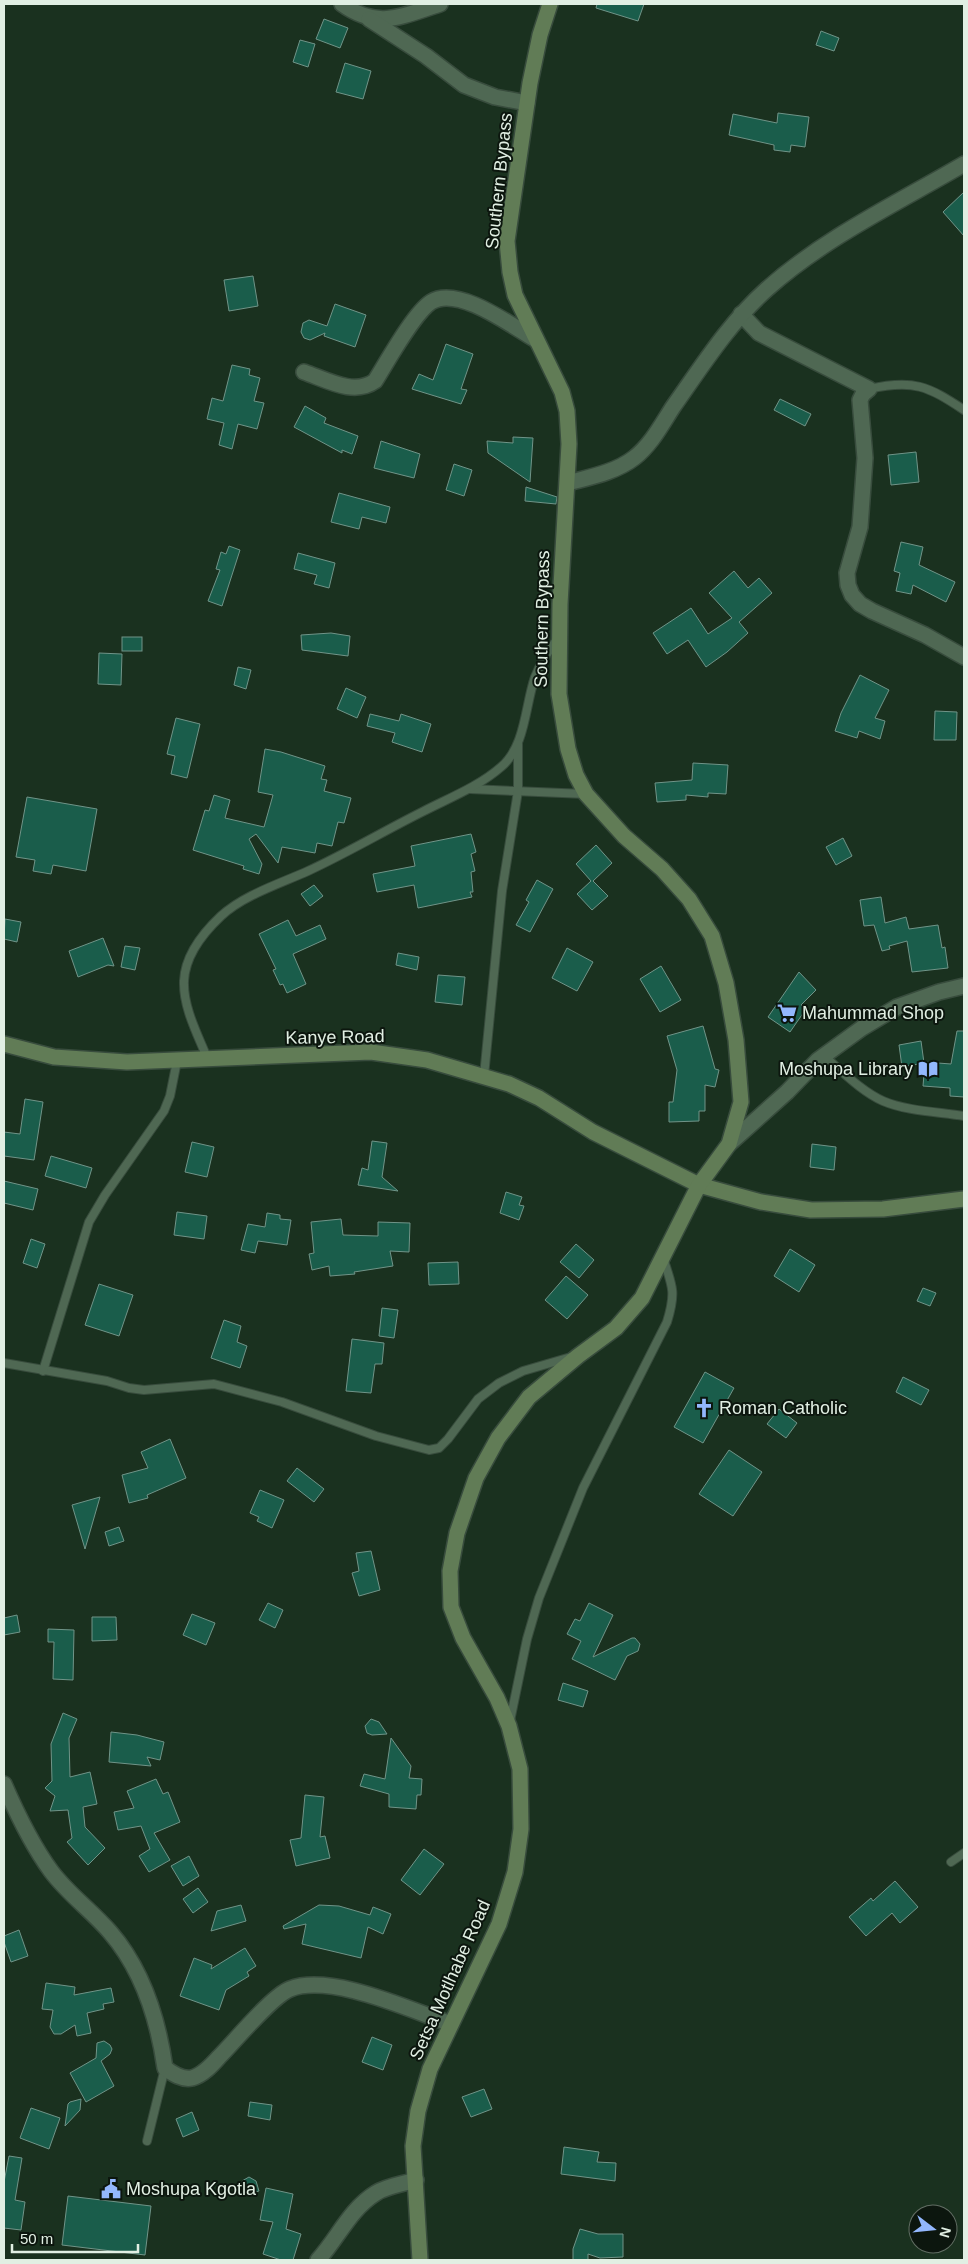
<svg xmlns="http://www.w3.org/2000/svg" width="968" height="2264" viewBox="0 0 968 2264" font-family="Arial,sans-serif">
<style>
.building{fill:#1a5d4b;stroke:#709488}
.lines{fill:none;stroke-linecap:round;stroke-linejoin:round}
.lane-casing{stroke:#384c3d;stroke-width:10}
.street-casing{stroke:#384c3d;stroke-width:18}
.secondary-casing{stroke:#384c3d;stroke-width:18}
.lane{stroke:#4f6853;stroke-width:8}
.street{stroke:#4f6853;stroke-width:15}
.secondary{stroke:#617c56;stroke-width:15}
.labels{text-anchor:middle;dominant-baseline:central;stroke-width:4;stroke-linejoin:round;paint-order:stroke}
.street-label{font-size:18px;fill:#e1efe3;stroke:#0c160e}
.poi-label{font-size:18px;fill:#e1efe3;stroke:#0c160e;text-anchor:start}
</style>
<rect width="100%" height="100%" fill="#1a311f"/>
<g class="building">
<polygon points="597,4 644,4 638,21 596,8"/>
<polygon points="324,19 348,28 340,48 316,39"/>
<polygon points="821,31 839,38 834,51 816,45"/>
<polygon points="300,40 315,44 308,67 293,62"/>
<polygon points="345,63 371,71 363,99 336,92"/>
<polygon points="778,113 809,117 805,147 791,145 790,152 774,150 774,145 729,135 733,114 777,123"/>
<polygon points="964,192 964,236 943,212"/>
<polygon points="253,276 258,306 229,311 224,280"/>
<polygon points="335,304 366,315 355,347 324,336 325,333 310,340 304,338 301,332 303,323 309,320 327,326"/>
<polygon points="446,344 473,354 461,389 467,390 461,404 412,389 419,374 433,380"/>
<polygon points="232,365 250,369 249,375 260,378 254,401 264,403 257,429 238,424 232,449 219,445 224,423 207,419 212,398 223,401"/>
<polygon points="780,399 811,414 805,426 774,410"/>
<polygon points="305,406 326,418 324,423 358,436 352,454 342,450 342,453 294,427"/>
<polygon points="513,437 533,438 530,482 488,453 487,441 513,443"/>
<polygon points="381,441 420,454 414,478 374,468"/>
<polygon points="916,452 919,482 891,485 888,455"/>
<polygon points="454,464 472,470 464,496 446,490"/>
<polygon points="526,487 557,497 556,504 525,501"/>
<polygon points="339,493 390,507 386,523 362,517 359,529 331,522"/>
<polygon points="901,542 923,547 919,565 955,582 946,602 913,585 911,594 896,591 900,573 894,571"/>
<polygon points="229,546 240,550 222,606 208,601 220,570 216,569 221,552 226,554"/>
<polygon points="298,553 335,563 329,588 314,584 317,575 294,569"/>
<polygon points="734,571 748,588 759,578 772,593 739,622 748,633 727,652 706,667 688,640 667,654 653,633 691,608 708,634 732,618 709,593"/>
<polygon points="331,633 350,636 348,656 302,650 301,635"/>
<rect x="122" y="637" width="20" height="14"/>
<polygon points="99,653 122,654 121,685 98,684"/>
<polygon points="238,667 251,670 246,689 234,685"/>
<polygon points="860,675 889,690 875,718 885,721 880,739 859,731 857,738 835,731 841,713"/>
<polygon points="346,688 366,697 357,718 337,709"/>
<polygon points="935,711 957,712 956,740 934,740"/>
<polygon points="370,714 399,721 401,714 431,724 422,752 392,742 395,733 367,726"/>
<polygon points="176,718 200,724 187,778 171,774 175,756 167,754"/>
<polygon points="265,749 281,752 325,766 321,779 327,780 324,791 351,798 344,823 338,822 332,846 317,843 315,853 282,847 278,863 256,834 249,839 262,864 259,874 243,869 244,866 193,850 205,810 209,811 214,795 230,800 225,818 264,827 273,795 258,792"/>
<polygon points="693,763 728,765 726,794 708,793 708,797 686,795 686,800 657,802 655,783 692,780"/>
<polygon points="27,797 97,809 86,871 53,865 51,874 33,871 35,860 16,857"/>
<polygon points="471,834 476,852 471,854 475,871 471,872 473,892 470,892 472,897 418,908 414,885 377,892 373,874 415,866 411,846"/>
<polygon points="843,838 852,856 836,865 826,847"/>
<polygon points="596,845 612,863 593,881 608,896 592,910 577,894 591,881 576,864"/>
<polygon points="537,880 553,889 530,932 516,925 529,902 526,900"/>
<polygon points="314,885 323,896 310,906 301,894"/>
<polygon points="881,897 885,923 906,917 909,929 938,925 942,948 945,947 948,968 912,972 907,941 889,946 890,949 882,951 874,925 864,926 860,900"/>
<polygon points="5,919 21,922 17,942 4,939"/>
<polygon points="288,920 296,936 320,925 326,939 293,954 306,984 287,993 283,984 280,985 273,970 276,969 259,934"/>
<polygon points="103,938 114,966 108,965 78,977 69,951"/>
<polygon points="125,946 140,948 135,970 121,967"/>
<polygon points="567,948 593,962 577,991 552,978"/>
<polygon points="398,953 419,957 417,970 396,965"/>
<polygon points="661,966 681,1000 660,1012 640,979"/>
<polygon points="799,972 816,990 801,1005 806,1009 790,1032 768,1017"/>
<polygon points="438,975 465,977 462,1005 435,1002"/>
<polygon points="703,1026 715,1069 719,1070 715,1087 705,1085 705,1111 699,1111 699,1121 669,1122 669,1102 673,1102 677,1070 667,1036"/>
<polygon points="957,1031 964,1031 964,1097 950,1096 950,1088 923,1086 925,1062 951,1064"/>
<polygon points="921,1041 924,1063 902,1067 899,1045"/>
<polygon points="25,1099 43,1102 34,1160 4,1156 4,1132 20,1134"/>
<polygon points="372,1141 387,1143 382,1177 398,1191 358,1185 362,1168 368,1170"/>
<polygon points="192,1142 214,1147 207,1177 185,1172"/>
<polygon points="812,1144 836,1147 834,1170 810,1167"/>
<polygon points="51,1156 92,1168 86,1188 45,1176"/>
<polygon points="4,1181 38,1189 33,1210 4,1203"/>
<polygon points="506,1192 522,1197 519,1205 524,1206 519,1220 500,1213"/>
<polygon points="177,1212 207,1216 204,1239 174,1235"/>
<polygon points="267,1213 280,1215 280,1219 291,1220 287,1245 258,1241 255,1253 241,1250 248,1224 265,1227"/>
<polygon points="341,1219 343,1235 378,1236 378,1222 410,1223 409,1252 390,1251 393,1266 354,1272 355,1274 330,1276 329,1266 312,1270 309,1254 314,1253 311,1222"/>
<polygon points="31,1239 45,1244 37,1268 23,1263"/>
<polygon points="576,1244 594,1260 579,1278 560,1262"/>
<polygon points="790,1249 815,1265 799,1292 774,1276"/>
<polygon points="458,1262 459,1284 429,1285 428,1263"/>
<polygon points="566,1276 588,1295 567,1319 545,1300"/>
<polygon points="99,1284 133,1295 119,1336 85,1325"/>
<polygon points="923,1288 936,1293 930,1306 917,1301"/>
<polygon points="382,1308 398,1310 394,1338 379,1336"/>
<polygon points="224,1320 241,1326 237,1342 247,1346 240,1368 211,1358"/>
<polygon points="352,1339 384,1343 382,1364 375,1364 371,1393 346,1391"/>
<polygon points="705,1372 734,1388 703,1443 674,1427"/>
<polygon points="903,1377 929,1390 921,1405 896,1392"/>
<polygon points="779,1409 797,1423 786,1438 767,1424"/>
<polygon points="170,1439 186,1478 147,1495 148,1498 129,1503 122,1475 148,1468 141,1452"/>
<polygon points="729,1450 762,1472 733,1516 699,1494"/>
<polygon points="297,1468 324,1489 314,1502 287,1481"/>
<polygon points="260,1490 284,1500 272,1528 257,1521 259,1517 250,1513"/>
<polygon points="100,1497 85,1549 72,1505"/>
<polygon points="119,1527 124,1541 109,1546 105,1532"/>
<polygon points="371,1551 380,1590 359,1596 352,1573 359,1571 356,1553"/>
<polygon points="268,1603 283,1610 275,1628 259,1620"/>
<polygon points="589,1603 613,1615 593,1657 632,1638 635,1638 640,1644 638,1651 627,1656 615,1680 572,1659 581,1641 567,1634 575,1619 580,1621"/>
<polygon points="192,1614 215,1623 206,1645 183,1635"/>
<polygon points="17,1615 20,1632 4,1635 4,1618"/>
<polygon points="92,1617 116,1617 117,1640 92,1641"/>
<polygon points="48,1629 74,1630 73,1680 53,1679 54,1642 48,1642"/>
<polygon points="563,1683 588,1691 583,1707 558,1700"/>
<polygon points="63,1713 77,1719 69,1738 70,1777 90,1772 97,1804 83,1807 85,1827 105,1848 88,1865 67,1842 72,1838 68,1810 50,1811 55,1796 45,1788 52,1781 51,1744"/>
<polygon points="371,1719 379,1722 387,1734 372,1735 367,1733 365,1726"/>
<polygon points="111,1732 137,1735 164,1742 160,1760 147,1757 151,1766 109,1762"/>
<polygon points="391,1738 411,1766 409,1778 422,1779 421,1795 417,1795 416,1809 389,1807 389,1794 360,1786 364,1774 385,1779"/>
<polygon points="156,1779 163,1794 168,1792 180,1822 154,1833 170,1860 149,1872 139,1856 150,1849 141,1826 118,1830 114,1812 134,1808 127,1791"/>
<polygon points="305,1795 324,1797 320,1837 325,1836 330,1858 296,1866 290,1840 301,1838"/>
<polygon points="424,1849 444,1864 420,1895 401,1880"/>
<polygon points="189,1856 199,1876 183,1886 171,1866"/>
<polygon points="895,1881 918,1907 900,1923 892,1913 866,1936 849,1917 871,1898 873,1901"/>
<polygon points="198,1888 208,1902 193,1913 183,1899"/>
<polygon points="241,1905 246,1921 211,1931 217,1911"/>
<polygon points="319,1905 339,1906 370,1915 373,1907 391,1914 383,1934 368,1927 361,1958 302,1944 306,1924 284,1929 283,1926"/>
<polygon points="19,1930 28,1956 11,1962 4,1942 4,1936"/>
<polygon points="245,1948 256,1966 247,1972 249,1976 226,1990 219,2010 180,1996 194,1958 212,1965 211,1969"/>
<polygon points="46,1983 75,1987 74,1995 111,1988 114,2002 103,2004 104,2009 87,2013 91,2033 77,2036 75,2025 61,2034 54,2034 50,2027 53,2010 42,2009"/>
<polygon points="372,2037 392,2045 383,2070 362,2062"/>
<polygon points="104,2041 110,2045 112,2049 110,2054 101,2061 114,2086 86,2102 70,2073 96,2058 97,2043"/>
<polygon points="484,2089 492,2109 471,2117 462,2097"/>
<polygon points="81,2099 80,2110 65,2126 68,2104 70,2102"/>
<polygon points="250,2102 272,2105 270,2120 248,2116"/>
<polygon points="31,2108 60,2118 49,2149 20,2138"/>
<polygon points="192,2112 199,2130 183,2137 176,2119"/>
<polygon points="564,2147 599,2152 597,2162 616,2163 615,2181 561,2174"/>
<polygon points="9,2156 22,2158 15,2200 25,2202 21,2230 4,2228 4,2182"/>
<polygon points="249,2177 256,2181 259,2191 249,2194 242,2190 242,2181"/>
<polygon points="266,2188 293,2194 286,2229 301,2234 293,2260 281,2260 263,2254 273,2222 260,2220"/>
<polygon points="68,2196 151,2206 145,2255 62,2245"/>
<polygon points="580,2229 598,2234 623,2234 623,2257 600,2258 588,2254 588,2260 573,2260 573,2249"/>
</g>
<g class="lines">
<defs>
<g id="lane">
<path d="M869 389C913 379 928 386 964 410"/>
<polyline points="470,789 586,794"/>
<path d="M824 1056C842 1071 861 1091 883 1101 906 1111 940 1112 964 1116"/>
<path d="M208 1060C198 1035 183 1008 184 981 185 956 204 932 221 916 244 895 279 884 308 871 347 853 384 831 422 812 449 798 478 787 501 767 526 746 525 705 535 677 541 662 549 650 558 638"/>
<polyline points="484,1076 502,891 518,791 518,744"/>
<polyline points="4,1363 107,1381 129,1388 144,1390 214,1384 282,1402 376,1436 429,1450 439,1448 448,1439 478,1399 499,1383 523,1371 571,1357"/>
<polyline points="43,1371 89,1222 105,1195 164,1111 170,1096 177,1061"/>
<path d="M510 1721 527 1639 539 1598 583 1488 667 1322C676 1293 673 1287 663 1258"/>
<polyline points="951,1862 964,1853"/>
<polyline points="147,2141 165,2068"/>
</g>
<g id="street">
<path d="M342 4C378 30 402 16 440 4"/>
<polyline points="369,19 426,56 464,85 495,97 527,103"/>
<polyline points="741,314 759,333 869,389 863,394 860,400 865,458 860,527 847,573 848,585 852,595 860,604 872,611 925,635 964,657"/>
<path d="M304 372C327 380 354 396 375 381 387 362 414 313 431 302 458 285 512 326 536 340"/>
<path d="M568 483C590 477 616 472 634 458 651 445 662 424 673 407 702 366 729 323 767 289 824 238 899 202 964 164"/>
<polyline points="729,1144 787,1092 818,1060 862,1028 897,1007 939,992 964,986"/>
<path d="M4 1784C17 1814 32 1845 51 1871 68 1894 91 1910 110 1932 142 1969 158 2019 165 2068 173 2074 182 2080 192 2078 203 2075 212 2065 219 2057 235 2041 272 1996 290 1989 331 1973 410 2010 451 2024"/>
<path d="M318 2260C338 2238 350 2209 376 2193 387 2186 403 2184 416 2180"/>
</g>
<g id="secondary">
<polyline points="4,1044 54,1057 127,1062 371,1052 427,1060 509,1084 539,1098 593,1132 699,1185 761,1202 811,1210 883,1209 964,1199"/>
<polyline points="420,2260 413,2146 418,2111 430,2069 499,1924 515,1872 521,1829 520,1769 509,1726 497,1698 463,1638 451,1607 450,1571 457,1533 476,1478 498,1438 529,1397 578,1356 616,1328 642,1298 699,1185 729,1144 741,1102 736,1040 726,983 712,936 689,899 662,869 624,836 586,794 576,775 568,749 559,694 560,604 569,444 567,411 562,392 515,295 510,272 507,241 530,83 540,35 550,4"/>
</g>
</defs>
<use href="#lane" class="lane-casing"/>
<use href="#street" class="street-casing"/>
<use href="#secondary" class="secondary-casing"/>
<use href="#lane" class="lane"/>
<use href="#street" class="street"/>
<use href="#secondary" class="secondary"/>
</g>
<defs>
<symbol id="supermarket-bare" viewBox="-9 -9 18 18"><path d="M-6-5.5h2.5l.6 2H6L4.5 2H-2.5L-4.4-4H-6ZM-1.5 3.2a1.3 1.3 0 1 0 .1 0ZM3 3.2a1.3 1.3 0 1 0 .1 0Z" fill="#93b7fd" stroke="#0c160e" stroke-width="2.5" paint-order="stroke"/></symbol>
<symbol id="library-bare" viewBox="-9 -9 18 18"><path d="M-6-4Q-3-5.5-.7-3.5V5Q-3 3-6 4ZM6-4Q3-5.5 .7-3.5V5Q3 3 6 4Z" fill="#93b7fd" stroke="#0c160e" stroke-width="2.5" paint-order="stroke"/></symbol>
<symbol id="church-bare" viewBox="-9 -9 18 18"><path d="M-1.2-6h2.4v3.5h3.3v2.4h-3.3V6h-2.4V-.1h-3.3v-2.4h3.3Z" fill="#93b7fd" stroke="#0c160e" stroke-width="2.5" paint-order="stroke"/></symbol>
<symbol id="civic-bare" viewBox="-9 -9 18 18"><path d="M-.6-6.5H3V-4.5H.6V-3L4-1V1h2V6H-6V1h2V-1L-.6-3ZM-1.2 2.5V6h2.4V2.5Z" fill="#93b7fd" stroke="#0c160e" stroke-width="2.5" paint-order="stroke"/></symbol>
</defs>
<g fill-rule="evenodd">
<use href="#supermarket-bare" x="773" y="999" width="28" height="28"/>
<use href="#library-bare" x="914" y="1055" width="28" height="28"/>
<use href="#church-bare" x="690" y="1394" width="28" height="28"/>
<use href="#civic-bare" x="97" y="2175" width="28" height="28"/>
</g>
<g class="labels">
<g class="street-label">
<text transform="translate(499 181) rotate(-84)">Southern Bypass</text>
<text transform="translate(542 619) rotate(-89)">Southern Bypass</text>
<text transform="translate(335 1037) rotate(-1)">Kanye Road</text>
<text transform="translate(450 1980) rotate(-66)">Setsa Motlhabe Road</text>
</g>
<g class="poi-label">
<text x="802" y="1013">Mahummad Shop</text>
<text x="913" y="1069" text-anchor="end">Moshupa Library</text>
<text x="719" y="1408">Roman Catholic</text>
<text x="126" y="2189">Moshupa Kgotla</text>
</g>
</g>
<rect width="968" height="2264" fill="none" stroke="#e1efe3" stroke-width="10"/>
<g transform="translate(933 2229) rotate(106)"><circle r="24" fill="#0c160e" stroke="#616d63"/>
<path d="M0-4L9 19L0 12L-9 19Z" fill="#93b7fd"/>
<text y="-8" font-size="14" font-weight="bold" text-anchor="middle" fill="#e1efe3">N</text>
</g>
<path d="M12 2244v8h126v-8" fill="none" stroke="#e1efe3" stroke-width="2.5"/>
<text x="20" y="2244" font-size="15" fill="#e1efe3" stroke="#0c160e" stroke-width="4" paint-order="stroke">50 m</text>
</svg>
